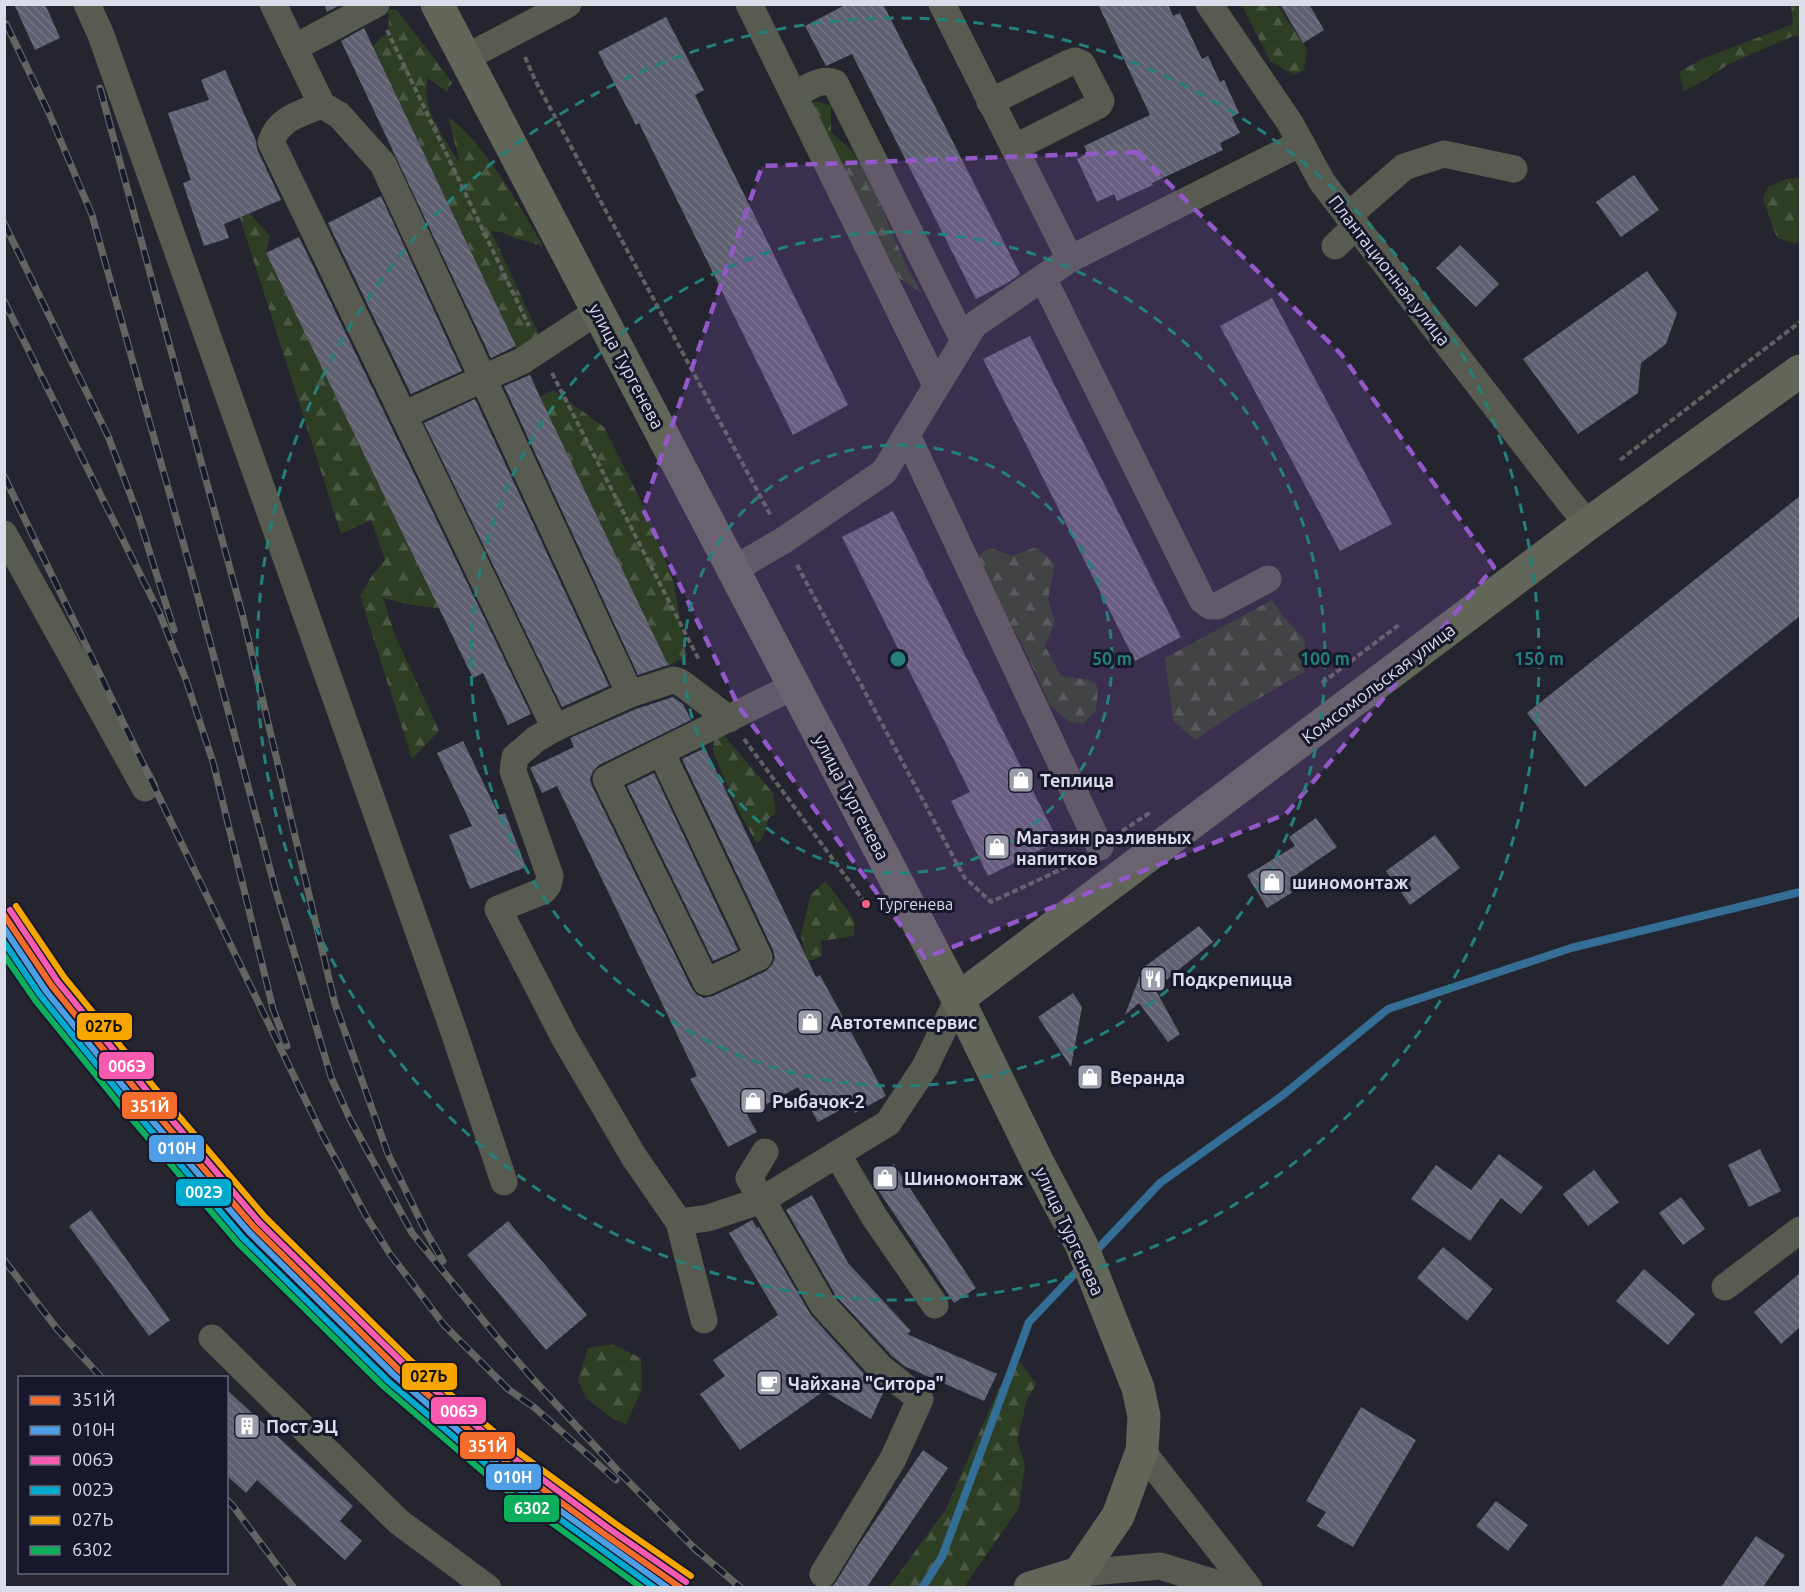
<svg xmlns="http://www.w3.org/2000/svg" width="1805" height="1592" viewBox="0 0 1805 1592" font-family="Ubuntu,sans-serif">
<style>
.forest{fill:url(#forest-firs)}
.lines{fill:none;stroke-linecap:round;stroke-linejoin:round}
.stream{stroke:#346d95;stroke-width:8}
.building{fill:url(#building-back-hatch)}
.path{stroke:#5f625d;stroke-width:4;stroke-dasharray:6 3;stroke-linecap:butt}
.minor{stroke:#575b50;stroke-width:27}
.major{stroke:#616659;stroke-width:33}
.rail-casing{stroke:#626561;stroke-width:7}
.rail{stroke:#17182b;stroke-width:4.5;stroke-dasharray:14;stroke-linecap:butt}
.rail-1-casing{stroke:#17182b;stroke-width:10}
.rail-2-casing{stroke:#17182b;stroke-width:10}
.rail-3-casing{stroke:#17182b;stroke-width:10}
.rail-4-casing{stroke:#17182b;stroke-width:10}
.rail-5-casing{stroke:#17182b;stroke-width:10}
.rail-6-casing{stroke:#17182b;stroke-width:10}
.rail-1{stroke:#f36c2b;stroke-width:6}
.rail-2{stroke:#4d9ee5;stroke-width:6}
.rail-3{stroke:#f75aaf;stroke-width:6}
.rail-4{stroke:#00a9ce;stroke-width:6}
.rail-5{stroke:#f7a600;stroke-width:6}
.rail-6{stroke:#0daf5c;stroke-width:6}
.marked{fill:#9358ca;fill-opacity:0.2;stroke:#9358ca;stroke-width:4.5;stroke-dasharray:12 8;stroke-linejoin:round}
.ring{fill:none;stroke:#24807a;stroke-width:3;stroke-dasharray:10 8}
.bus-dot{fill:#f8607d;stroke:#17182b;stroke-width:2}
.labels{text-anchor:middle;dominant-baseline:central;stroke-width:6;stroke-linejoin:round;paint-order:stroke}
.bus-label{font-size:16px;fill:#dcddeb;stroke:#17182b;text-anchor:start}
.street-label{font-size:18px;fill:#dcddeb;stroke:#17182b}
.poi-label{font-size:18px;font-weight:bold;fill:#dcddeb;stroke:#17182b;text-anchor:start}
.centre{fill:#24807a;stroke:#17182b;stroke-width:3}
.ring-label{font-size:18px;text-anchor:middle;font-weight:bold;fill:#24807a;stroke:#17182b;stroke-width:6;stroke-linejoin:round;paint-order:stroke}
.line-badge{stroke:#17182b;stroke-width:2}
.badge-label{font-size:16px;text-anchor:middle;font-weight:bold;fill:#fff}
.pale-badge-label{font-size:16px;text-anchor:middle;font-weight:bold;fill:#111}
</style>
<defs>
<pattern id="forest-firs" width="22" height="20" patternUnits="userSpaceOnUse" patternTransform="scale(1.5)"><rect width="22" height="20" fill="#2d3e24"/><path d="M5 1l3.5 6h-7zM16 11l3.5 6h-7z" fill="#4b5944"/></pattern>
<pattern id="building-back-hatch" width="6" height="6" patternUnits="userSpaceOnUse" patternTransform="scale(1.5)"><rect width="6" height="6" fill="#5f6070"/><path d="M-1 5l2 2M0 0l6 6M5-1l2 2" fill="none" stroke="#757685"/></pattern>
</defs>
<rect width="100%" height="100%" fill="#252530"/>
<g class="forest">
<polygon points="1242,5 1277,5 1307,49 1304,70 1294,75 1270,61"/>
<polygon points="1791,5 1800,5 1800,36 1793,36 1729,64 1700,83 1684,91 1679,72 1702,59 1793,24"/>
<path d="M388 9 397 10 452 82 447 92 428 78C419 107 446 140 460 164L448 116C489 150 516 200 543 246L514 238 501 232 491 231 540 337 517 349 373 46 382 37 389 34Z"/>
<polygon points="814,101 831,105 831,132 854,153 876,195 906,265 922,293 900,279 887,266 811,115"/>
<polygon points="1800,178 1800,208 1798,211 1800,215 1800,239 1796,244 1777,238 1763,199 1768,187 1786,179"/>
<polygon points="232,193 270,236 266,253 439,608 412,605 383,598 395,635 439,731 412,759 360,596 371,577 385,560 371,520 341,534"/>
<polygon points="553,390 604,427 646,511 674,583 686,657 668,666 540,397"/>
<polygon points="1036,547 1055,564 1048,599 1055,622 1045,646 1061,676 1089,680 1096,684 1098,689 1096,710 1083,724 1069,722 1050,705 1020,640 986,585 979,555 990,548 1012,556"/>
<polygon points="1272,600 1284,617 1305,640 1304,672 1241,709 1195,740 1173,721 1165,658"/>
<polygon points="723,734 773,793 776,813 768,819 763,837 757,844 739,812 713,752 714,738"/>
<polygon points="825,881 845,906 855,922 854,936 821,941 822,956 813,960 806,960 801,935 810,896"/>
<polygon points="612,1344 641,1358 642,1389 626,1424 613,1419 586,1398 578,1380 588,1348"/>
<polygon points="1020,1362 1036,1384 1027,1400 1017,1440 1025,1465 1019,1508 964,1587 889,1587 946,1509 998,1390"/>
</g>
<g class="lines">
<g class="stream">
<polyline points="1094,1253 1160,1183 1283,1095 1388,1009 1571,948 1800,892"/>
<polyline points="922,1588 942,1557 1029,1322 1081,1267"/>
</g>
</g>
<g class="building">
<polygon points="14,4 45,4 60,38 35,50"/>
<polygon points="324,4 342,4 327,12"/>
<polygon points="847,4 883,4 1020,274 1009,282 976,299 852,54 826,66 805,26"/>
<polygon points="1098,4 1168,4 1173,16 1180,13 1202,59 1208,56 1220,82 1224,80 1239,113 1232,117 1240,133 1220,143 1223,150 1152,183 1153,185 1117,201 1114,194 1097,202 1077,159 1088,153 1084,146 1150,115"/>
<polygon points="1280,4 1309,4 1324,30 1303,43"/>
<polygon points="666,17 704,90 695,95 848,405 793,435 639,123 636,125 598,52"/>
<polygon points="364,28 516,346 491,358 341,41"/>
<polygon points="225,70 256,141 257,149 281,200 224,224 229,238 204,246 183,183 191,180 168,113 209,100 201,80"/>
<polygon points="1634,175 1659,210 1621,237 1596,202"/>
<polygon points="381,196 462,371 411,394 328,223"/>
<polygon points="299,237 531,714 508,725 483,673 473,678 266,253"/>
<polygon points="1460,245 1499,284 1476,307 1436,268"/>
<polygon points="1647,271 1677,313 1666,344 1641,363 1638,393 1578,434 1523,359"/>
<polygon points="1272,298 1392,524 1340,551 1220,326"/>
<polygon points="1030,336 1181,637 1135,661 983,359"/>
<polygon points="530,375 540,397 668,665 638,675 504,386"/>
<polygon points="475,399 609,686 562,707 424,423"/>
<polygon points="1800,496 1800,616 1585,787 1527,713"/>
<polygon points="893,511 1058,841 988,876 951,801 970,792 842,537"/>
<polygon points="673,697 683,704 691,720 599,765 593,771 590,779 592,786 692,989 697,995 704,998 713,996 766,971 772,965 775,958 773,950 682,759 705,748 816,977 820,975 886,1096 855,1113 851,1104 818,1122 798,1087 747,1115 757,1132 728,1147 690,1079 697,1076 557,786 542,793 530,768 574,747 570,738 636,709"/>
<polygon points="463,741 499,815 505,813 526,867 470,889 449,835 472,826 437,753"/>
<polygon points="654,773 738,950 713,961 627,786"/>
<polygon points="1316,818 1337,847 1290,879 1296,890 1267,908 1247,875 1295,846 1289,837"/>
<polygon points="1435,835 1460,868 1410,905 1386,871"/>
<polygon points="1199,926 1213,942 1155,989 1180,1034 1168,1042 1139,1003 1125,1015 1143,968"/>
<polygon points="1073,993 1082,1007 1071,1067 1038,1017"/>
<polygon points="1760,1149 1781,1191 1749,1207 1728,1165"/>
<polygon points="1499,1154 1543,1187 1521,1214 1501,1198 1470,1241 1411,1199 1436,1165 1471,1190"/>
<polygon points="894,1164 976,1288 954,1303 872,1181"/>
<polygon points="1594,1170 1619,1202 1588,1226 1563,1194"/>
<polygon points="812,1195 848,1263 911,1331 907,1334 997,1374 984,1401 904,1366 891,1355 836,1296 786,1210"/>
<polygon points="1681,1197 1705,1229 1683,1245 1659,1213"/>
<polygon points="91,1210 170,1320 149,1336 69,1226"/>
<polygon points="752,1220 757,1228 759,1227 811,1315 868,1378 884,1391 871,1419 824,1391 740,1450 700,1394 725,1376 713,1360 778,1315 729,1233"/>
<polygon points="508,1221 587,1315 546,1350 467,1255"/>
<polygon points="1443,1247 1493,1289 1467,1321 1417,1278"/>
<polygon points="1644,1269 1695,1314 1668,1345 1616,1301"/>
<polygon points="1800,1273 1800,1327 1781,1344 1754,1312"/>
<polygon points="226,1389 353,1506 340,1521 362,1541 345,1560 257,1480 246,1493 226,1475"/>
<polygon points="1361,1407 1416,1440 1353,1547 1317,1526 1326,1512 1306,1501"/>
<polygon points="923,1450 948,1468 867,1587 831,1587 836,1582 858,1546"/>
<polygon points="1496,1501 1528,1525 1508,1551 1476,1526"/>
<polygon points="1756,1536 1785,1555 1763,1587 1721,1587"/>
</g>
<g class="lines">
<g class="path">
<polyline points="387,30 529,326"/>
<polyline points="525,57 535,80 771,516"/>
<polyline points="552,373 699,660"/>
<polyline points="1620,460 1800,322"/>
<polyline points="797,565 964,877 991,902 1079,861"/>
<polyline points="1322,683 1400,624"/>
<polyline points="744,739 866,904"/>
<polyline points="1122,831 1151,812"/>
</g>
<g class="minor">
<polyline points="87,4 101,35 453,1029 504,1182"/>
<polyline points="273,4 322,105 339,115 383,164 630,694 555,728 536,739 515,757 513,771 550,876 548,885 543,891 498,909 565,1039 634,1157 679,1222 708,1218 762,1200 888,1123 925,1067 958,999"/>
<polyline points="749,4 936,385"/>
<polyline points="942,4 1070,259"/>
<polyline points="1209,4 1290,123 1322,182 1568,500 1588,524"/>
<polyline points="294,48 376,4"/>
<polyline points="465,58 568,4"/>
<path d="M794 95C806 89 821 77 835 83L964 341"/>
<polyline points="990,102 1067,64 1075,61 1082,64 1101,101 1099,105 1014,148"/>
<path d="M322 105C300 114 279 118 271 142L555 728"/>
<polyline points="1348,216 1404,167 1444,154 1514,169"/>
<polyline points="1335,246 1356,226"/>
<polyline points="1043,278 1202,600 1210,606 1217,606 1268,579"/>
<polyline points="403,415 522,361 598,311"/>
<polyline points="907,435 1100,847"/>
<polyline points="4,534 145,788"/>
<polyline points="733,570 784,540 884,472 974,325 1070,259 1301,143"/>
<polyline points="630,694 673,680 680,682 729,719"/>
<polyline points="661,752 759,957 706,982 606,779 794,686"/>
<polyline points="765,1152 749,1178 823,1305 880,1367 920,1399 893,1459 823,1574"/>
<polyline points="837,1154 875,1218 935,1305"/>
<polyline points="679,1222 704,1320"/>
<polyline points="1725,1287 1800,1230"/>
<polyline points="212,1338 399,1522 488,1588"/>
<polyline points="1142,1451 1249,1588"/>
<polyline points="1079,1573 1160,1566 1231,1588"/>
</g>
<g class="major">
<polyline points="437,4 958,999 1038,1163 1081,1244 1138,1388 1144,1416 1142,1451 1118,1516 1079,1573 1067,1588"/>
<polyline points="958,999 1588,524 1800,371"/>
<polyline points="1030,1588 1079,1573"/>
</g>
<defs>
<g id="rail">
<polyline points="6,24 49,113 92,215 193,578 275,888 331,1077 350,1119 412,1233 496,1336 533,1379 618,1471 698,1552"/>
<polyline points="100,88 242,613 335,1004 388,1154 425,1230 443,1261"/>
<polyline points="4,223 108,436 138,515 174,630"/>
<polyline points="4,301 159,612 186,680 213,762 273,1009 287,1046"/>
<polyline points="4,476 321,1132 366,1216 390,1254 444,1325 508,1389 535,1408 616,1480"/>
<polyline points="4,1260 58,1330 102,1378"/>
<polyline points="226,1499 233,1506 294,1588"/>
<polyline points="693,1547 741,1588"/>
</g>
</defs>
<use href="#rail" class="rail-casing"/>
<use href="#rail" class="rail"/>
<defs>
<polyline id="rail-1" points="4,915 52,986 142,1097 254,1227 399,1370 510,1465 607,1536 681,1588"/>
<polyline id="rail-2" points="4,928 46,991 136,1102 249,1232 394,1375 505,1471 668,1588"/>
<polyline id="rail-3" points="10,910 58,982 148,1092 259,1222 404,1364 515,1459 611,1530 686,1582"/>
<polyline id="rail-4" points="4,942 40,995 131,1107 243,1238 388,1381 500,1476 655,1588"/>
<polyline id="rail-5" points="16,906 64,977 154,1087 265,1217 409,1359 519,1453 616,1524 691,1576"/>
<polyline id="rail-6" points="4,955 35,1000 125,1111 238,1243 383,1386 495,1482 642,1588"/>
</defs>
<use href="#rail-1" class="rail-1-casing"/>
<use href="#rail-2" class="rail-2-casing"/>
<use href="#rail-3" class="rail-3-casing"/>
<use href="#rail-4" class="rail-4-casing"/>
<use href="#rail-5" class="rail-5-casing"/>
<use href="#rail-6" class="rail-6-casing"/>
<use href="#rail-1" class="rail-1"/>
<use href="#rail-2" class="rail-2"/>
<use href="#rail-3" class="rail-3"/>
<use href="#rail-4" class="rail-4"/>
<use href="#rail-5" class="rail-5"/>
<use href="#rail-6" class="rail-6"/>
</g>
<path class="marked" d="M1137 152 1341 354 1494 567 1286 814 925 958 739 707 643 509 762 166Z"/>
<g class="ring">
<circle cx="898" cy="659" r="214"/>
<circle cx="898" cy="659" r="427"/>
<circle cx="898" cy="659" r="641"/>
</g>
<defs>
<symbol id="shop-square" viewBox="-11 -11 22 22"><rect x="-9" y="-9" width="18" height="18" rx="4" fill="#9c9daa" stroke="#17182b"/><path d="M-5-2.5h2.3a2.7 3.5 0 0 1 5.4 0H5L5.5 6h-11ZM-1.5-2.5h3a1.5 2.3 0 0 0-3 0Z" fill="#fff"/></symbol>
<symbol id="restaurant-square" viewBox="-11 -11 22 22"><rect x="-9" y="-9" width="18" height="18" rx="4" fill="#9c9daa" stroke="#17182b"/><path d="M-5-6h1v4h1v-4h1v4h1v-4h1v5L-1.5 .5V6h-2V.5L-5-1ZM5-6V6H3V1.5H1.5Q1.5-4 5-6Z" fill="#fff"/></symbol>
<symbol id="cafe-square" viewBox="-11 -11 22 22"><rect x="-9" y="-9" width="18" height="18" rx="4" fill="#9c9daa" stroke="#17182b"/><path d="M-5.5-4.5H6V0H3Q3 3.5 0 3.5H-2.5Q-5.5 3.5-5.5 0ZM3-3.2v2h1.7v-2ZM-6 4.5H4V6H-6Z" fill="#fff"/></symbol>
<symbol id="building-square" viewBox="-11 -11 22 22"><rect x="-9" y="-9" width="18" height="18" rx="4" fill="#9c9daa" stroke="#17182b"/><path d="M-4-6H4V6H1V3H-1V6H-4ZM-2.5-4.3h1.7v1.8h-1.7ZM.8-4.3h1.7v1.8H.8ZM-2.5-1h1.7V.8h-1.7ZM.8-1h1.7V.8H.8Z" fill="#fff"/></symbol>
</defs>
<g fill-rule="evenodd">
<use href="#shop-square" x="1006" y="765" width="30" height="30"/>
<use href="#shop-square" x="982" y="832" width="30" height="30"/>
<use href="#shop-square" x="1257" y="867" width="30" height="30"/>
<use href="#restaurant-square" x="1138" y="964" width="30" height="30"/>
<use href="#shop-square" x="795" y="1007" width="30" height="30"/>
<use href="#shop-square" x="1075" y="1062" width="30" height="30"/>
<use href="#shop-square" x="738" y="1086" width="30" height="30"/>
<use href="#shop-square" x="870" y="1163" width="30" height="30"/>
<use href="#cafe-square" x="754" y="1368" width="30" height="30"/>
<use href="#building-square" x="232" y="1411" width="30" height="30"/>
</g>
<circle class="bus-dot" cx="866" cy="904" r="5"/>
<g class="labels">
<g class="bus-label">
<text x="877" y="904">Тургенева</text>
</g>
<g class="street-label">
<text transform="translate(1390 270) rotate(52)">Плантационная улица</text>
<text transform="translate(627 366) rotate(62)">улица Тургенева</text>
<text transform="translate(1378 683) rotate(-37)">Комсомольская улица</text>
<text transform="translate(852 797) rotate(62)">улица Тургенева</text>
<text transform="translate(1070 1231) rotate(65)">улица Тургенева</text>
</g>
<g class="poi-label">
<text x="1040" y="780">Теплица</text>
<text x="1016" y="837">Магазин разливных<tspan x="1016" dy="21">напитков</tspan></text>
<text x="1292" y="882">шиномонтаж</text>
<text x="1172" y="979">Подкрепицца</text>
<text x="830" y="1022">Автотемпсервис</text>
<text x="1110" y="1077">Веранда</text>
<text x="772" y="1101">Рыбачок-2</text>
<text x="904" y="1178">Шиномонтаж</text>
<text x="788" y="1383">Чайхана "Ситора"</text>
<text x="266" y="1426">Пост ЭЦ</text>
</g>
</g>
<circle cx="898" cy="659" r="9" class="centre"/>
<g class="ring-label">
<text x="1112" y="665">50 m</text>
<text x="1325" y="665">100 m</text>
<text x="1539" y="665">150 m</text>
</g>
<g class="line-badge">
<rect x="76" y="1012" width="57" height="29" rx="6" fill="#f7a600"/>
<rect x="98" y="1051" width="57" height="29" rx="6" fill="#f75aaf"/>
<rect x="121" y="1091" width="57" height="29" rx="6" fill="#f36c2b"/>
<rect x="148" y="1134" width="57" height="29" rx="6" fill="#4d9ee5"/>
<rect x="175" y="1178" width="57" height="29" rx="6" fill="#00a9ce"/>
<rect x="401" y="1362" width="57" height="29" rx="6" fill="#f7a600"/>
<rect x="430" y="1396" width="57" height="29" rx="6" fill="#f75aaf"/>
<rect x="459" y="1431" width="57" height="29" rx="6" fill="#f36c2b"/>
<rect x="485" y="1463" width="57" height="28" rx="6" fill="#4d9ee5"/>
<rect x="503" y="1494" width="57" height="29" rx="6" fill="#0daf5c"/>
</g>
<g class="badge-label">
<text x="127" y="1072">006Э</text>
<text x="150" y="1112">351Й</text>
<text x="177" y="1154">010Н</text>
<text x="204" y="1198">002Э</text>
<text x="459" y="1417">006Э</text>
<text x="488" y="1452">351Й</text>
<text x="513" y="1483">010Н</text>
<text x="532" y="1514">6302</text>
</g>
<g class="pale-badge-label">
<text x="104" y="1032">027Ь</text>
<text x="429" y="1382">027Ь</text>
</g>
<rect width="1805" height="1592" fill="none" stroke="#dcddeb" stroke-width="12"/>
<rect x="18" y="1376" width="210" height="198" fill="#17182b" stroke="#666778" stroke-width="1.5"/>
<rect x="30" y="1396" width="30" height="9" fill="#f36c2b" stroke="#666778" stroke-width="1.5"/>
<text x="72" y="1406" font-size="18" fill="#dcddeb">351Й</text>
<rect x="30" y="1426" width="30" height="9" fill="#4d9ee5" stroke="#666778" stroke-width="1.5"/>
<text x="72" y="1436" font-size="18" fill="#dcddeb">010Н</text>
<rect x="30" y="1456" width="30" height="9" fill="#f75aaf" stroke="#666778" stroke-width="1.5"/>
<text x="72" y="1466" font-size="18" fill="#dcddeb">006Э</text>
<rect x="30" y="1486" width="30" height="9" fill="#00a9ce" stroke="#666778" stroke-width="1.5"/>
<text x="72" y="1496" font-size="18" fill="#dcddeb">002Э</text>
<rect x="30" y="1516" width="30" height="9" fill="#f7a600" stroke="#666778" stroke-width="1.5"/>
<text x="72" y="1526" font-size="18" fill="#dcddeb">027Ь</text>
<rect x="30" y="1546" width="30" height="9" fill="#0daf5c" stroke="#666778" stroke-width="1.5"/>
<text x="72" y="1556" font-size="18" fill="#dcddeb">6302</text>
</svg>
